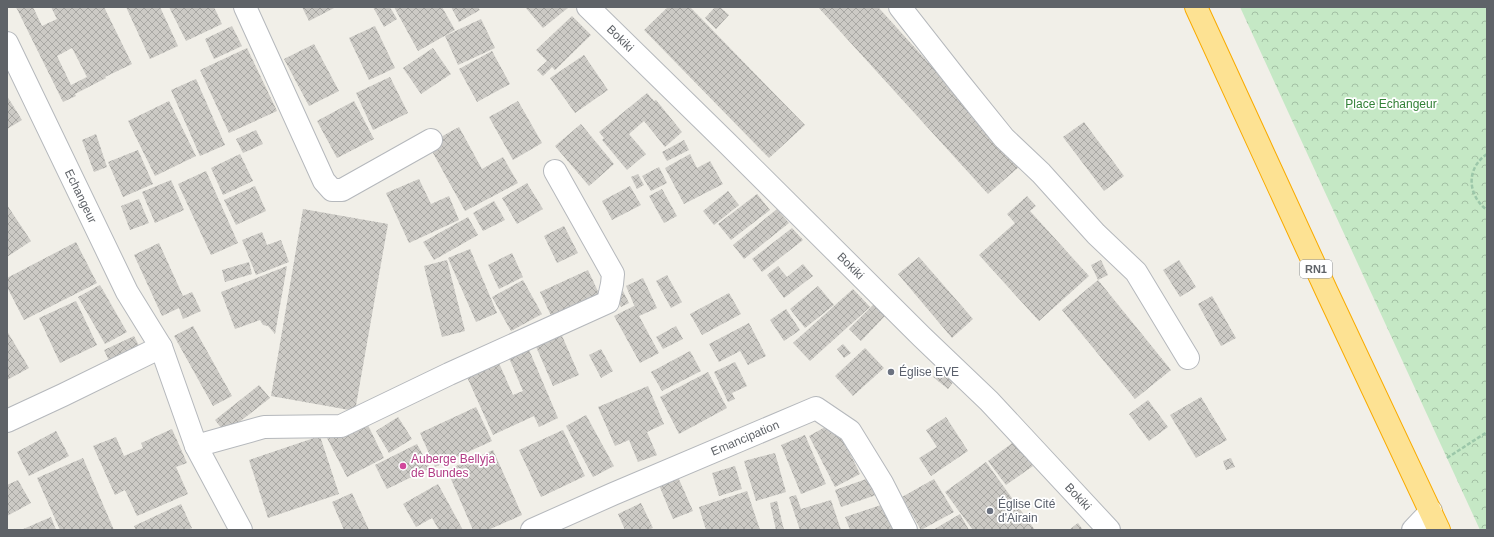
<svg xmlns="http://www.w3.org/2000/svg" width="1494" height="537" viewBox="0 0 1494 537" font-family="Helvetica,sans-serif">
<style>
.park{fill:url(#park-crowns)}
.building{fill:url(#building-cross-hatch);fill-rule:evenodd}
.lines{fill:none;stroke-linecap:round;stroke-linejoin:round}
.minor-casing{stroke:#b5b8bc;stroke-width:24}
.highway-casing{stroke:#f9ab00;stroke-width:24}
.path{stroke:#9cc7a9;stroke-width:2.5;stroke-dasharray:4 2;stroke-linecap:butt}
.minor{stroke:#fff;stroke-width:22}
.highway{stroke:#fde293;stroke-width:22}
.worship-dot{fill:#6b7280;stroke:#fff;stroke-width:1.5}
.hotel-dot{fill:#d1479c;stroke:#fff;stroke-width:1.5}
.labels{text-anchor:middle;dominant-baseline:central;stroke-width:3.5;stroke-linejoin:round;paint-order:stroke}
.shield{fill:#fff;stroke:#8f9295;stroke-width:1}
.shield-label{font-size:11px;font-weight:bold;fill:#5f6368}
.street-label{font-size:12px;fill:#5f6368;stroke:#fff}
.park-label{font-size:12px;fill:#348238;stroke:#fff}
.worship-label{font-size:12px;fill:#5b616d;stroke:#fff;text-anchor:start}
.hotel-label{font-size:12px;fill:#b23c85;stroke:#fff;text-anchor:start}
</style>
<defs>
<pattern id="park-crowns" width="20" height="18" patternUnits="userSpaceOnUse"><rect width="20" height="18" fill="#c5e8c5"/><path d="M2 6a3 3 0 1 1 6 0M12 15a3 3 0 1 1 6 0" fill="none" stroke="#a3c0a4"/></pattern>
<pattern id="building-cross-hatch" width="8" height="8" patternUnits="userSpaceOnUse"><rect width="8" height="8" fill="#cccac5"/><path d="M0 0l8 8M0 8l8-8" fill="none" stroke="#a9a8a4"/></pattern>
</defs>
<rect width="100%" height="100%" fill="#f1efe8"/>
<polygon class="park" points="1240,7 1487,7 1487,530 1480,530"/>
<g class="building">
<path d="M16 7H33L42 26 57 19 51 7H104L132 64 105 77 106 78 75 94 76 96 63 102ZM72 48 87 77 71 85 57 56Z"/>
<polygon points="126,7 160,7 178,46 150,59"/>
<polygon points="169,7 214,7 222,24 186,41"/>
<polygon points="302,7 336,7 309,21"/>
<polygon points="373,7 390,7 397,19 384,27"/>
<polygon points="394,7 442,7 455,30 418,51"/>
<polygon points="451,7 478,7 480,10 459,22"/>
<polygon points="525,7 569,7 543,28"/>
<polygon points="668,7 690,7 805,125 769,158 644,30"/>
<polygon points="715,7 720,7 729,15 716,29 705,18"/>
<polygon points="818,7 878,7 1021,165 988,194"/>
<polygon points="572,16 591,35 555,70 552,67 543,76 537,70 547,61 536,50"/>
<polygon points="481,19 495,48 458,65 445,36"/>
<polygon points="232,26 242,46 214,59 205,39"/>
<polygon points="375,26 395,68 369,80 349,38"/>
<polygon points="314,44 339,91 309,106 284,59"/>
<polygon points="247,48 277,111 229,133 200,70"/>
<polygon points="433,48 451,74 421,94 403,68"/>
<polygon points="492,51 510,84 477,102 459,69"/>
<polygon points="584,55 608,90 575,113 550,78"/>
<polygon points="390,77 408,113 373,130 356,93"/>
<polygon points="196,79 225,145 200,156 171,90"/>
<polygon points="647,93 654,101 656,100 682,132 665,147 644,121 629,134 646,154 627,170 602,140 604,138 599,132"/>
<polygon points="7,96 22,120 7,129"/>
<polygon points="169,101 196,156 155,176 128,121"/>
<polygon points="354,101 374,139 337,158 317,121"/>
<polygon points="518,101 542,143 513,160 489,117"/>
<polygon points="1084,122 1124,176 1104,191 1063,137"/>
<polygon points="581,124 614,164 589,186 555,146"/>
<polygon points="459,127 482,169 503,157 518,183 465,211 428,144"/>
<polygon points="256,130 263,144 243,153 236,139"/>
<polygon points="96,134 107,167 94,172 82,140"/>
<polygon points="684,140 689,150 667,161 662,152"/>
<polygon points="138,150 153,184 123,197 108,162"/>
<polygon points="240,154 253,181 223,195 211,168"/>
<polygon points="690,154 697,168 710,161 723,184 684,204 665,168"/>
<polygon points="659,167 667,183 651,191 642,176"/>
<polygon points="206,171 238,243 211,255 178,184"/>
<polygon points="638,174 644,185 637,189 631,177"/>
<polygon points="419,179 431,204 449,196 459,220 409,243 386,193"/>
<polygon points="171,180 184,210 155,223 142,192"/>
<polygon points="527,183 543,209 517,224 502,198"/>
<polygon points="255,186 266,211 236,225 224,200"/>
<polygon points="630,186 641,205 612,220 602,201"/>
<polygon points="662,189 677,216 664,223 649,196"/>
<polygon points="728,191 739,205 714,225 703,211"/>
<polygon points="757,194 770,210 731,240 718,224"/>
<polygon points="1027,196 1036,206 1030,211 1089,276 1039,321 979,255 1015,223 1007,214"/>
<polygon points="139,199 149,223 130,230 121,206"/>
<polygon points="494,201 505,220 483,231 473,213"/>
<polygon points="7,205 31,241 7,257"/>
<polygon points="303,209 388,224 355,411 271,396"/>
<polygon points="777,209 789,223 744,259 733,245"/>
<polygon points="468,217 478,235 434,260 423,242"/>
<polygon points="564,226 578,253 557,263 544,236"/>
<polygon points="792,228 803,240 762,272 752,259"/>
<polygon points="262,232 267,245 281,240 289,262 256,275 242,240"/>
<polygon points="76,242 97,283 24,320 7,287 7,278"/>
<polygon points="159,243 183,296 192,292 201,311 183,319 179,308 162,316 134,255"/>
<polygon points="470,249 497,313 476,322 448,258"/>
<polygon points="512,253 523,277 499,289 488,265"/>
<polygon points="919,257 973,319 952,338 898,274"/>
<polygon points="447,260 465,331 442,337 424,266"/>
<polygon points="1101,260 1108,275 1098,280 1091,265"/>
<polygon points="1179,260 1196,287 1180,297 1163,270"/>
<polygon points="249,262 252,274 225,282 222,270"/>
<polygon points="803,264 813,276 784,298 767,275 778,266 787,277"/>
<polygon points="287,266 275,334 268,326 263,325 260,320 235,329 221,292"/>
<polygon points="588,270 602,300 554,322 540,292"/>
<polygon points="667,275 682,302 671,308 656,281"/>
<polygon points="643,278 657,308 639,316 659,353 640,363 614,316 634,306 637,312 626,286"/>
<polygon points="523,280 542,314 511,331 492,297"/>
<polygon points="1098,280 1171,370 1135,399 1062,310"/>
<polygon points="100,285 127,332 105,344 78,297"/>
<polygon points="818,286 834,305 805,328 790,309"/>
<polygon points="853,289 870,307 810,361 793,343"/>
<polygon points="623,291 629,303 621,307 614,295"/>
<polygon points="729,293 741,314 702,335 690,314"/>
<polygon points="1212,296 1236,338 1221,346 1198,304"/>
<polygon points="76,301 97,345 60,363 39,318"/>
<polygon points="874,304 885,316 861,341 849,329"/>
<polygon points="786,309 800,330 784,341 770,320"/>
<polygon points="749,323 766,356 748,365 740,351 719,362 709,344"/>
<polygon points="193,326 232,396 213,406 174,336"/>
<polygon points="676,326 683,339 663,349 656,337"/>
<polygon points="7,331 29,368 7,380"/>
<polygon points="560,331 579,375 553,386 534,342"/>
<polygon points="134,336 140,348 110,363 104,350"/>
<polygon points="843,344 851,353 844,358 837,349"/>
<polygon points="527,345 558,418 539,427 534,416 493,435 467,377 499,363 513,395 523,391 507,353"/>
<polygon points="865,348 884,368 853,396 835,376"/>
<polygon points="601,349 613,371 601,378 589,355"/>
<polygon points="690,351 701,371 662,391 651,372"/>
<polygon points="735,362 747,386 732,393 735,399 728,402 714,372"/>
<polygon points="941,366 956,378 948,389 933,377"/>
<polygon points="708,372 727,408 679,434 660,397"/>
<polygon points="259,385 270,398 225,433 215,420"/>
<polygon points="648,386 664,424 647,432 657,455 638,462 629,440 615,446 598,407"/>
<polygon points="1201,397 1227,440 1196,458 1170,415"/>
<polygon points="1148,400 1168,427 1149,441 1129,414"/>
<polygon points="476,407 492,441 435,467 420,433"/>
<polygon points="586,415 614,466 593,477 566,426"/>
<polygon points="398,417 412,439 389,453 376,431"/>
<polygon points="946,417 968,451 931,476 919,458 937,447 926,430"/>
<polygon points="365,419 384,458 347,477 327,438"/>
<polygon points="827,426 841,435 860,474 835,487 809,436"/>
<polygon points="172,429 187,463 176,467 188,494 137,516 125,490 115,495 93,446 116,437 124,456 143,448 141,443"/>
<polygon points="563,430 585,476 541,497 519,450"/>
<polygon points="56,431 69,456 29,476 17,452"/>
<polygon points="805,435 826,484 801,494 781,445"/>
<polygon points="320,436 339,494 268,518 249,460"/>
<polygon points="1015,441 1033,466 1006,485 988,461"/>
<polygon points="417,444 430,468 387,489 375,465"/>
<polygon points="493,450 522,515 488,530 473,530 447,470"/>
<polygon points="775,453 786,492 756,501 744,461"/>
<polygon points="83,458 114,530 60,530 37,478"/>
<polygon points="1231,458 1235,467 1226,470 1223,461"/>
<polygon points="986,462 1035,530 973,530 945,492"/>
<polygon points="735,466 742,489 719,496 712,473"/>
<polygon points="678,477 693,511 673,519 659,485"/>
<polygon points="872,477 879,494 841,507 835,490"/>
<polygon points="934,479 954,512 921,530 902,497"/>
<polygon points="18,480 31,503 7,516 7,485"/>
<polygon points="438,484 463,530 439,530 432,518 416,527 403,504"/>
<polygon points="747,491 760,530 706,530 699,507"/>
<polygon points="352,493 369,530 344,530 332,502"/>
<polygon points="796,495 801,509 831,500 841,530 800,530 789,497"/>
<polygon points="777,501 784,530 776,530 770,503"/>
<polygon points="641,503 653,528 648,530 625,530 618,514"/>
<polygon points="887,503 896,530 850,530 845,517"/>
<polygon points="181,504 192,528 188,530 136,530 134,526"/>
<polygon points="960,514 969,530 933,530"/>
<polygon points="51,517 56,530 21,530"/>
<polygon points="1078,523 1083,530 1069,530"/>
</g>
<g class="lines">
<defs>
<g id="minor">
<polyline points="245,7 324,181 332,190 342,190 431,140"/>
<path id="s1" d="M588 7 727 143 922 337 989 401 1109 530"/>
<polyline points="900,7 958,81 1004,138 1041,173 1096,234 1136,272 1188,358"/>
<path id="s2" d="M7 43 127 292 161 347 196 446 241 530"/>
<polyline points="7,421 63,395 161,347"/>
<polyline points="196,446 264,427 341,426 449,374 608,302 612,284 613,274 555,171"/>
<path id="s3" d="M532 530 613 494 816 408 850 431 882 483 906 530"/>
<polyline points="1413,530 1431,511"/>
</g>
<polyline id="highway" points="1196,7 1327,292 1439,530"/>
</defs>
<use href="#minor" class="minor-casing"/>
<use href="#highway" class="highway-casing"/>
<g class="path">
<path d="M1487 154C1466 168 1467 195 1487 210"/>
<polyline points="1447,458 1487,432"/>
</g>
<use href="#minor" class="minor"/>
<use href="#highway" class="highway"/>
</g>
<g class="worship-dot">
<circle cx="891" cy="372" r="4"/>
<circle cx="990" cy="511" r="4"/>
</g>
<circle class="hotel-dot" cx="403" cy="466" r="4"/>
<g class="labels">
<rect class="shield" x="1300" y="260" width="32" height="18" rx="3"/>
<g class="shield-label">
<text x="1316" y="269">RN1</text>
</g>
<g class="street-label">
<text stroke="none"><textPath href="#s1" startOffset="45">Bokiki</textPath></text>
<text stroke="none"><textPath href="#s2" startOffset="170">Echangeur</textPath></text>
<text stroke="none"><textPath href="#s1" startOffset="369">Bokiki</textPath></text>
<text stroke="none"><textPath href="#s3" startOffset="232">Emancipation</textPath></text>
<text stroke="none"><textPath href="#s1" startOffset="693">Bokiki</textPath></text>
</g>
<g class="park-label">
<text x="1391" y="104">Place Echangeur</text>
</g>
<g class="worship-label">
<text x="899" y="372">Église EVE</text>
<text x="998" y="504">Église Cité<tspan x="998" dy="14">d'Airain</tspan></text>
</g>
<g class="hotel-label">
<text x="411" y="459">Auberge Bellyja<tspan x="411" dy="14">de Bundes</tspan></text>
</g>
</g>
<rect width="1494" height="537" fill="none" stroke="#5f6368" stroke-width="16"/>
</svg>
